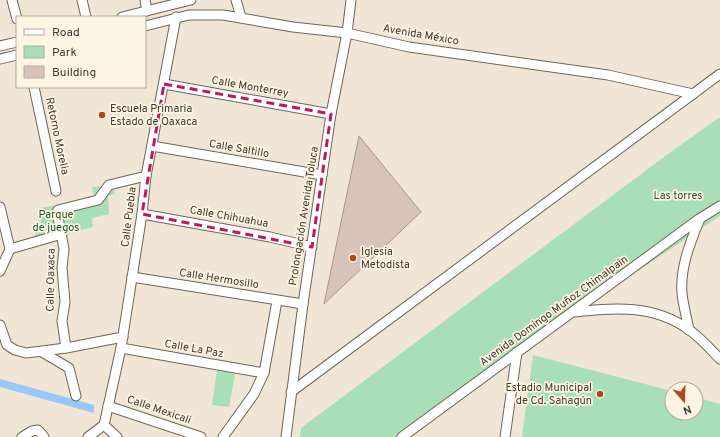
<svg xmlns="http://www.w3.org/2000/svg" width="720" height="437" viewBox="0 0 720 437" font-family="Overpass,sans-serif">
<style>
.green{fill:#a9dfb6}
.water{fill:#97c7fb}
.building{fill:#d8c3ba;stroke:#aa968e}
.lines{fill:none;stroke-linecap:round;stroke-linejoin:round}
.street-casing{stroke:#6e6556;stroke-width:11}
.street{stroke:#fff;stroke-width:9}
.marked{fill:none;stroke:#c2185b;stroke-width:3;stroke-dasharray:8 5;stroke-linejoin:round}
.poi-dot{fill:#ae4722;stroke:#fef4e2;stroke-width:1.5}
.labels{text-anchor:middle;dominant-baseline:central;stroke-width:3.5;stroke-linejoin:round;paint-order:stroke}
.street-label{font-size:11px;fill:#3e3a33;stroke:#fef4e2}
.poi-label{font-size:11px;fill:#3e3a33;stroke:#fef4e2;text-anchor:start}
.park-label{font-size:11px;fill:#1f5731;stroke:#fef4e2}
</style>
<rect width="100%" height="100%" fill="#f1e6d5"/>
<g class="green">
<polygon points="720,117 720,216 524,347 401,437 300,437 301,428 668,154"/>
<polygon points="113,185 115,194 108,196 109,214 92,218 93,227 64,235 36,241 34,227 41,223 39,208 95,200 92,187"/>
<polygon points="533,355 672,391 672,413 696,413 696,397 720,404 720,437 522,437"/>
<polygon points="217,370 235,374 229,407 212,405"/>
</g>
<polygon class="water" points="0,379 94,405 94,413 0,387"/>
<polygon class="building" points="359,136 421,212 324,304"/>
<g class="lines">
<defs>
<g id="street">
<polyline points="12,0 17,19"/>
<polyline points="82,0 86,17"/>
<polyline points="145,0 147,11"/>
<polyline points="236,0 241,17"/>
<polyline points="122,17 191,0"/>
<polyline points="145,26 189,15 223,15 293,27 347,33 409,47 608,75 693,94"/>
<polyline points="0,46 17,42"/>
<polyline points="0,59 17,55"/>
<polyline points="164,84 331,114"/>
<polyline points="34,87 56,191"/>
<polyline points="152,146 322,175"/>
<polyline points="0,207 10,249"/>
<polyline points="142,214 270,237 312,247"/>
<polyline points="0,271 10,249 62,234"/>
<polyline points="132,277 303,304"/>
<path d="M575 312C615 307 654 305 688 329 700 337 710 349 720 359"/>
<polyline points="0,325 7,345 15,350 26,353 66,348 123,337"/>
<path d="M689 330C687 318 683 305 682 293 680 268 690 243 699 221"/>
<polyline points="66,348 62,321 65,302 62,268 64,249 57,212 58,210 98,200 109,185 146,176"/>
<polyline points="121,348 264,373"/>
<polyline points="42,352 69,368 76,396"/>
<polyline points="291,392 720,74"/>
<polyline points="108,406 201,437"/>
<polyline points="104,425 117,437"/>
<polyline points="22,437 32,431 38,430 44,437"/>
<polyline points="88,437 104,425 121,348 142,214 146,176 176,17"/>
<polyline points="223,437 254,394 264,373 277,301"/>
<polyline points="286,437 303,304 331,114 347,33 351,0"/>
<polyline points="402,437 699,219 720,206"/>
<polyline points="505,437 517,352"/>
</g>
</defs>
<use href="#street" class="street-casing"/>
<use href="#street" class="street"/>
</g>
<path class="marked" d="M164 84 331 114 312 247 142 214Z"/>
<g class="poi-dot">
<circle cx="102" cy="115" r="4"/>
<circle cx="353" cy="258" r="4"/>
<circle cx="600" cy="394" r="4"/>
</g>
<g class="labels">
<g class="street-label">
<text transform="translate(421 35) rotate(10)">Avenida México</text>
<text transform="translate(250 87) rotate(10)">Calle Monterrey</text>
<text transform="translate(57 136) rotate(78)">Retorno Morelia</text>
<text transform="translate(239 149) rotate(10)">Calle Saltillo</text>
<text transform="translate(304 216) rotate(-81)">Prolongación Avenida Toluca</text>
<text transform="translate(129 217) rotate(-83)">Calle Puebla</text>
<text transform="translate(229 217) rotate(10)">Calle Chihuahua</text>
<text transform="translate(219 279) rotate(9)">Calle Hermosillo</text>
<text transform="translate(51 280) rotate(-89)">Calle Oaxaca</text>
<text transform="translate(554 311) rotate(-36)">Avenida Domingo Muñoz Chimalpain</text>
<text transform="translate(194 349) rotate(10)">Calle La Paz</text>
<text transform="translate(159 410) rotate(19)">Calle Mexicali</text>
</g>
<g class="poi-label">
<text x="110" y="109">Escuela Primaria<tspan x="110" dy="13">Estado de Oaxaca</tspan></text>
<text x="361" y="252">Iglesia<tspan x="361" dy="13">Metodista</tspan></text>
<text x="592" y="388" text-anchor="end">Estadio Municipal<tspan x="592" dy="13">de Cd. Sahagún</tspan></text>
</g>
<g class="park-label">
<text x="678" y="196">Las torres</text>
<text x="56" y="215">Parque<tspan x="56" dy="13">de juegos</tspan></text>
</g>
</g>
<rect x="16" y="16" width="130" height="72" fill="#fef4e2" stroke="#b1aa9c"/>
<rect x="24" y="29" width="20" height="6" fill="#ffffff" stroke="#b1aa9c"/>
<text x="52" y="36" font-size="12" fill="#3e3a33">Road</text>
<rect x="24" y="46" width="20" height="12" fill="#a9dfb6" stroke="#b1aa9c"/>
<text x="52" y="56" font-size="12" fill="#3e3a33">Park</text>
<rect x="24" y="66" width="20" height="12" fill="#d8c3ba" stroke="#b1aa9c"/>
<text x="52" y="76" font-size="12" fill="#3e3a33">Building</text>
<g transform="translate(684 401) rotate(160)"><circle r="19" fill="#fef4e2" stroke="#b1aa9c"/>
<path d="M0-3L7 15L0 10L-7 15Z" fill="#ae4722"/>
<text y="-6" font-size="11" font-weight="bold" text-anchor="middle" fill="#3e3a33">N</text>
</g>
</svg>
